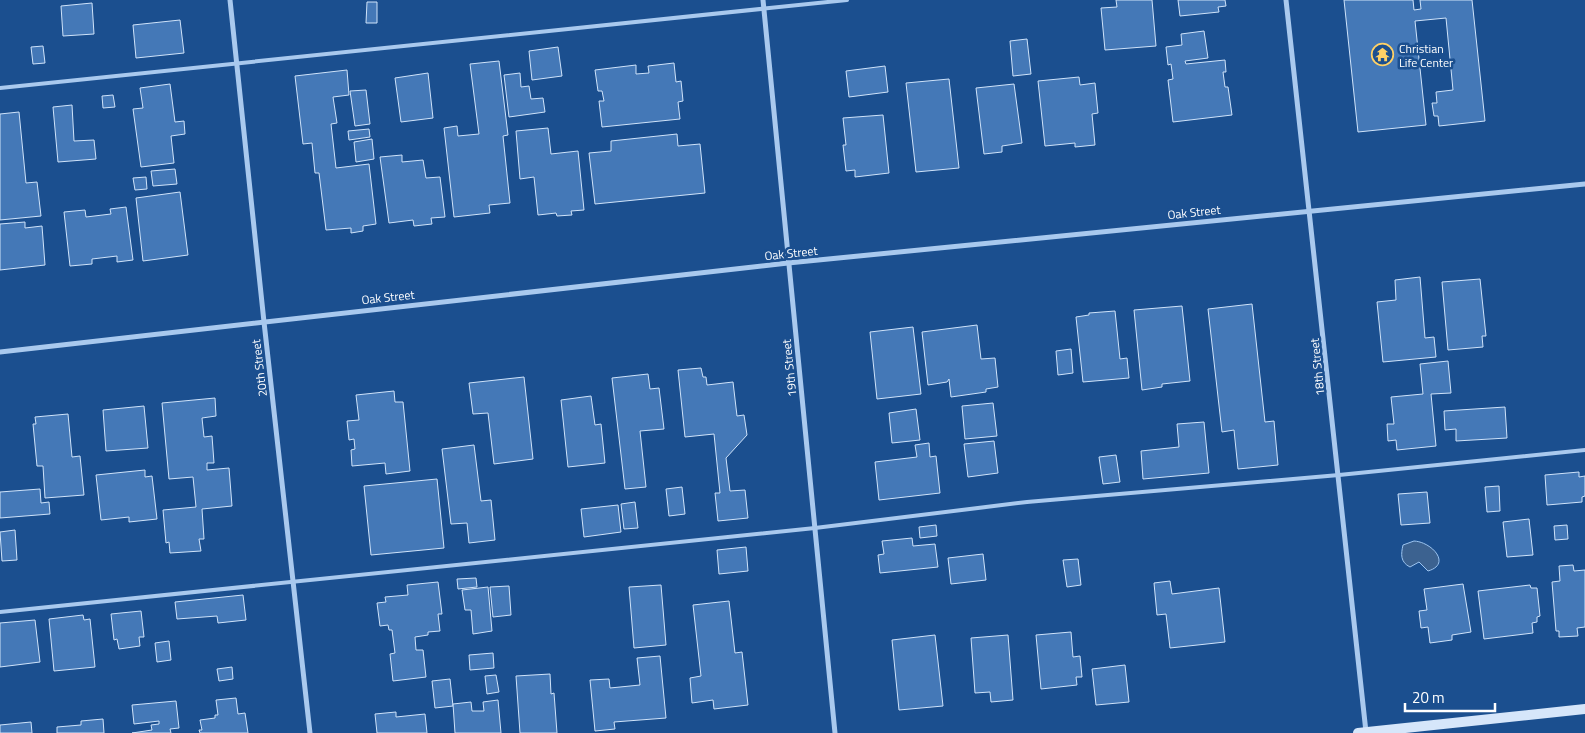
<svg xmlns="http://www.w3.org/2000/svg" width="1585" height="733" viewBox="0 0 1585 733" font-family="'Titillium Web',sans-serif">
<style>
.water{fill:#3c6290;stroke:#9cc4f0}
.building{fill:#4478b7;stroke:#cfe3fa}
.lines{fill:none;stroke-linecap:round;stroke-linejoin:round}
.lane{stroke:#a9c9ee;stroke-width:4}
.street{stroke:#a9c9ee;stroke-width:5}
.secondary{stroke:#d6e6fa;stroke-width:10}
.labels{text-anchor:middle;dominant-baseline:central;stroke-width:5;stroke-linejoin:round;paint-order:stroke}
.poi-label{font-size:12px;fill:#fff;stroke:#1b4f8f;text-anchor:start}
.street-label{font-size:12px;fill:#fff;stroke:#1b4f8f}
</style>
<rect width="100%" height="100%" fill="#1b4f8f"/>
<path class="water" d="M1414 541C1432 542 1452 564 1428 571L1419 562 1410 567C1400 562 1401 554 1403 545Z"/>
<g class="building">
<polygon points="1116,0 1152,0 1156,46 1105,50 1101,8 1117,7"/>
<polygon points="1178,0 1225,0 1226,6 1218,7 1219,12 1180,16"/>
<polygon points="1344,0 1413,0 1414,10 1421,9 1420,0 1472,0 1485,121 1439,126 1438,116 1434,116 1432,103 1437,103 1436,92 1453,90 1446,18 1415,21 1426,125 1358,132"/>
<polygon points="367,2 377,2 377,23 366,23"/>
<polygon points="92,3 94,34 63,36 61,6"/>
<polygon points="180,20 184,53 136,58 133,25"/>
<polygon points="1204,31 1208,58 1185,61 1186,64 1225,60 1226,72 1223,72 1225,87 1228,87 1232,115 1173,122 1168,80 1173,79 1171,64 1168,65 1166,47 1182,45 1181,34"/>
<polygon points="1027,39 1031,74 1013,76 1010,41"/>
<polygon points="43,46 45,63 33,64 31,47"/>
<polygon points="558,47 562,76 532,80 529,51"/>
<polygon points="499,61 508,135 503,136 510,203 489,205 490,213 454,217 444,128 457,126 458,136 479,134 470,64"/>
<polygon points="674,63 676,82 681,81 683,101 678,102 680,119 602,127 599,101 604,101 602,91 598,91 595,70 636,65 636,74 649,73 648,66"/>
<polygon points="885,66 888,92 849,97 846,71"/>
<polygon points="347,70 349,95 333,97 337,123 331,124 336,168 369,164 376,224 363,226 363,231 351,233 351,228 326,230 319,173 315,173 312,143 303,144 295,76"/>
<polygon points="428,73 433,118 401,122 395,78"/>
<polygon points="520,73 521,87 529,86 531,99 543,98 545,112 509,117 504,75"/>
<polygon points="1079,77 1080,85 1095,83 1098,113 1092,114 1095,145 1075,147 1075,143 1045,146 1038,81"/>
<polygon points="949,79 959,168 916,172 906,83"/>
<polygon points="170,84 175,122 184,121 185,134 171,136 174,163 141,167 133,109 143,108 140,88"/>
<polygon points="1014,84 1022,143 1002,146 1002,152 984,154 976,88"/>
<polygon points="366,90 370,124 355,126 350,91"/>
<polygon points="113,95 115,107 103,108 102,96"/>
<polygon points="72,105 74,141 94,140 96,159 58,162 53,107"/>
<polygon points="19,112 26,183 37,182 41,216 0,220 0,114"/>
<polygon points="883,115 889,173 855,177 855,170 846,171 843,145 846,145 843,118"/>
<polygon points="548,128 551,154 578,151 584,210 571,211 572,215 557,216 556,213 538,215 534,177 520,179 516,131"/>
<polygon points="369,129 370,137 349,140 348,131"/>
<polygon points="677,134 678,146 700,144 705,193 595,204 589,153 611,151 611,141"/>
<polygon points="372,139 374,159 356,162 354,142"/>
<polygon points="402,155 402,162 423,160 426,178 440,177 445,217 431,218 432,224 414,226 413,220 389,223 380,157"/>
<polygon points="175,169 177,184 153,186 151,171"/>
<polygon points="146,177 147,189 135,190 133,178"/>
<polygon points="180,192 188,255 143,261 136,198"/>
<polygon points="126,207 133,260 117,262 117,256 92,259 92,264 70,266 64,212 85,210 86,217 111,214 110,209"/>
<polygon points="25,222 25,228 42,226 45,265 0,270 0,224"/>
<polygon points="1420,277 1425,338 1434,337 1436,357 1383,362 1377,302 1396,300 1395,280"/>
<polygon points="1480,279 1486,336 1482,336 1483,347 1448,350 1442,282"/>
<polygon points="1252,304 1265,422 1274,421 1278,465 1238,469 1234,430 1222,432 1208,309"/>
<polygon points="1182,306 1190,381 1162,384 1162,387 1142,390 1134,310"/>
<polygon points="1115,311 1120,359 1127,358 1129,378 1083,382 1076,317 1089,315 1089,313"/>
<polygon points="977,325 981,359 995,358 998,387 986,389 986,392 951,397 949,379 947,382 928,385 922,332"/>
<polygon points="913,327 921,394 877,399 870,332"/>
<polygon points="1071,349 1073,373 1058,375 1056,351"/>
<polygon points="1448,361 1451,393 1431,394 1436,446 1397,450 1396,440 1388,441 1387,424 1394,424 1391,397 1423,394 1420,364"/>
<polygon points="701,368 703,377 706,377 707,385 733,382 737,416 744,415 747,435 726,458 730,491 745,490 748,518 718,521 715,493 720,493 714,434 685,437 678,370"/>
<polygon points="648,374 650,389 659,388 664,429 640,431 646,487 625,489 612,378"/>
<polygon points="524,377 533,459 494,464 488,413 473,414 469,383"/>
<polygon points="394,391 395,402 403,402 410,471 386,474 385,463 352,466 351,450 355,449 354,439 349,440 347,421 359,420 356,395"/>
<polygon points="591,396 595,425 601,424 605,463 568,467 561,400"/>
<polygon points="215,398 216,416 202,418 204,437 212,436 214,463 207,463 207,470 229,468 232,506 202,509 204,539 199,539 201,551 170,553 169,542 166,543 163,510 196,507 193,477 169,479 162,403"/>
<polygon points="993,403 997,436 965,439 962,406"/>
<polygon points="144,406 148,448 106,451 103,410"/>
<polygon points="1505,407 1507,438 1456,441 1456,429 1445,430 1444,411"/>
<polygon points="916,409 920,440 892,443 889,413"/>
<polygon points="68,414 72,457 80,456 84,495 45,498 43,466 37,466 33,424 36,424 35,417"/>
<polygon points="1204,422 1209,473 1143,479 1141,451 1179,447 1177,424"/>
<polygon points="994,441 998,473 968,477 964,444"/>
<polygon points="929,443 930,457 936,456 940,493 879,500 875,462 917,457 915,445"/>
<polygon points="474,445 481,501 491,500 495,540 469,543 467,523 451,524 442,449"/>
<polygon points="1116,455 1120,482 1103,484 1099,457"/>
<polygon points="145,470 145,477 152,476 157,519 129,522 129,517 101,520 96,475"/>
<polygon points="1579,472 1579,477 1585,476 1585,496 1582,497 1582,502 1547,505 1545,475"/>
<polygon points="437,479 444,548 371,555 364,486"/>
<polygon points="1499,486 1500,511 1487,512 1485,487"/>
<polygon points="682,487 685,514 669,516 666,489"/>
<polygon points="40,489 41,503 49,502 50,514 0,518 0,492"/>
<polygon points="1427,492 1430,523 1401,525 1398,494"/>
<polygon points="635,502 638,528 624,529 621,504"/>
<polygon points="618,505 621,532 584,537 581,509"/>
<polygon points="1529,519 1533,555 1507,557 1503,522"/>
<polygon points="936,525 937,536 920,538 919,527"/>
<polygon points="1567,525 1568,539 1555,540 1554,526"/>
<polygon points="15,530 17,560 2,561 0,532"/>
<polygon points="912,538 913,546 935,544 938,567 880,573 878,555 884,554 882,541"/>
<polygon points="746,547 748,571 719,574 717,550"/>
<polygon points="983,554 986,580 951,584 948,558"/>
<polygon points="1078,559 1081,585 1067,587 1063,560"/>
<polygon points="1573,565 1574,571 1585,570 1585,627 1577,628 1578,636 1559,637 1559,631 1556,631 1552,582 1560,581 1559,566"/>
<polygon points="476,578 477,587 458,589 457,579"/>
<polygon points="1170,581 1172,594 1219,588 1225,642 1170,648 1166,614 1157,615 1154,583"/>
<polygon points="438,582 442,614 438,614 440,631 428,632 428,635 415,637 416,650 423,650 426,677 393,681 390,654 395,653 392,630 389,630 388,625 380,626 377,603 386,602 385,597 408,595 407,585"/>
<polygon points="1463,584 1471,632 1452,635 1452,640 1430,643 1428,627 1421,628 1419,611 1427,610 1424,589"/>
<polygon points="661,585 666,645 634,648 629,587"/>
<polygon points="1530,585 1531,588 1537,588 1540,616 1537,617 1537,622 1532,623 1533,633 1484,639 1478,591"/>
<polygon points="509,586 511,615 493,617 490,587"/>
<polygon points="488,587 492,631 473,634 471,610 465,610 462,590"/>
<polygon points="243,595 246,620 218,623 217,616 177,619 175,602"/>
<polygon points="729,601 735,653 742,652 748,705 714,709 713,700 692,703 690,678 701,676 693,605"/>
<polygon points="141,611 144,637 139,637 140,646 119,649 117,639 114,640 111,614"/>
<polygon points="83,615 84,620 90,619 95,667 54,671 49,619"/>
<polygon points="35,620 40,662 0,667 0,623"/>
<polygon points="1071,632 1073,657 1080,656 1082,677 1076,677 1077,685 1041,689 1036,635"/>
<polygon points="935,635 943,706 899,710 892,640"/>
<polygon points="1008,635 1013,700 991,702 990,692 975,693 971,638"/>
<polygon points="169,641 171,660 157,662 155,643"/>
<polygon points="493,653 494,668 470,670 469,655"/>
<polygon points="660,656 666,718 614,722 615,729 595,731 590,680 609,679 610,688 640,685 637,658"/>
<polygon points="1125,665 1129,702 1096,705 1092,669"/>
<polygon points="232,667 233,679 219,681 217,669"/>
<polygon points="550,674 551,694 554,693 557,733 520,733 516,676"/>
<polygon points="496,675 499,692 487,694 485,676"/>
<polygon points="450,679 453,706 435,708 432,681"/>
<polygon points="236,698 238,714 245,713 248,733 200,733 199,730 202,730 200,720 215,718 215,715 218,715 216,700"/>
<polygon points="498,700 501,733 455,733 453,704 471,702 472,711 484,711 483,702"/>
<polygon points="176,701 179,728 170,729 171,733 132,733 152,730 151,725 159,724 159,721 134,724 132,705"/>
<polygon points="396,712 396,717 425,714 427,733 377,733 375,714"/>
<polygon points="103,719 104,733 57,733 57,727 81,725 81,721"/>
<polygon points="31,722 32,733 0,733 0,725"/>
</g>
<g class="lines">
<g class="lane">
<polyline points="0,88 847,0"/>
<polyline points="0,612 815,528 1027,502 1339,475 1585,450"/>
</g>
<g class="street">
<polyline points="230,0 264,322 310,733"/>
<polyline points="763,0 835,733"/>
<polyline points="1286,0 1366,732"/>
<polyline points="0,352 788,263 1585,184"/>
</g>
<polyline class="secondary" points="1358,733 1585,709"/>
</g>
<defs>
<symbol id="temple-ring" viewBox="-11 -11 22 22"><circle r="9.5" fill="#1b4f8f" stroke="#ffd166" stroke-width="1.5"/><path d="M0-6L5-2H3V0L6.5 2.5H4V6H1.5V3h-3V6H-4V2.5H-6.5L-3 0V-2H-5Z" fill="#ffd166"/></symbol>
</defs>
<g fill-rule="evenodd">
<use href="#temple-ring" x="1370" y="42" width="25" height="25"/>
</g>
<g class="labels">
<g class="poi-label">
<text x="1399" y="48">Christian<tspan x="1399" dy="14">Life Center</tspan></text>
</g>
<g class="street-label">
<text transform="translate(1194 212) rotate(-6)">Oak Street</text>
<text transform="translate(791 253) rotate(-6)">Oak Street</text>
<text transform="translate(388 297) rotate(-6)">Oak Street</text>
<text transform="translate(1317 367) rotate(-96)">18th Street</text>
<text transform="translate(259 368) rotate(-97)">20th Street</text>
<text transform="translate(789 368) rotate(-96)">19th Street</text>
</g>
</g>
<path d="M1405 703v8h90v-8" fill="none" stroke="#ffffff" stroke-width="2.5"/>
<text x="1412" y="703" font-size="15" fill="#ffffff" stroke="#1b4f8f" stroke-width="4" paint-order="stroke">20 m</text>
</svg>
